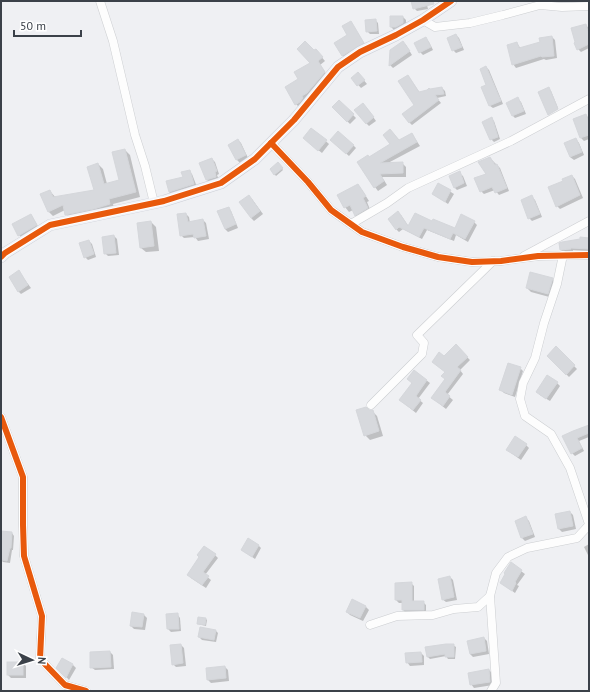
<svg xmlns="http://www.w3.org/2000/svg" width="590" height="692" viewBox="0 0 590 692" font-family="'PT Sans',sans-serif">
<style>
.shadow{fill:#0003}
.building{fill:#d7d9dd;stroke:#d5d7db}
.lines{fill:none;stroke-linecap:round;stroke-linejoin:round}
.street-casing{stroke:#ccced1;stroke-width:9}
.secondary-casing{stroke:#cbced6;stroke-width:12}
.street{stroke:#fdfdfd;stroke-width:8}
.secondary{stroke:#f2f3f7;stroke-width:11}
.cycleway-casing{stroke:#fff;stroke-width:8}
.cycleway{stroke:#e8590c;stroke-width:6}
</style>
<rect width="100%" height="100%" fill="#eff0f3"/>
<g class="shadow">
<polygon points="412,1 426,1 428,9 417,11 414,8"/>
<polygon points="403,17 406,20 406,26 394,30 391,27"/>
<polygon points="375,20 378,23 379,34 370,34 367,31"/>
<polygon points="350,22 366,46 345,58 342,55 348,36"/>
<polygon points="586,25 589,29 589,48 581,52 578,49"/>
<polygon points="456,35 459,38 464,50 456,53 453,50"/>
<polygon points="552,37 555,40 557,58 546,60 544,59 516,68 513,64 517,43 521,49 541,43"/>
<polygon points="426,39 429,42 433,50 423,55 420,52"/>
<polygon points="406,45 412,55 393,68 390,65 391,51"/>
<polygon points="314,52 318,53 325,61 320,65 327,75 299,107 296,104 299,79 311,63"/>
<polygon points="486,67 489,70 503,104 493,108 490,106"/>
<polygon points="408,76 420,93 442,88 445,91 446,96 437,98 441,103 412,125 409,122 416,106"/>
<polygon points="361,77 367,84 361,88 352,78"/>
<polygon points="548,88 551,91 558,108 549,113"/>
<polygon points="518,99 521,102 526,114 515,118 512,115"/>
<polygon points="339,101 356,118 350,124 333,107"/>
<polygon points="366,107 376,121 369,126 366,123"/>
<polygon points="585,115 587,117 589,116 589,139 584,141 581,138 574,120"/>
<polygon points="492,119 494,121 500,139 494,142 491,139"/>
<polygon points="312,129 329,144 322,153 307,141"/>
<polygon points="390,130 400,141 412,134 420,146 388,163 402,163 406,167 406,177 382,177 387,185 378,191 375,187 370,158 392,144"/>
<polygon points="576,139 579,143 584,155 574,160 570,157"/>
<polygon points="238,140 241,143 248,158 240,163 237,160"/>
<polygon points="334,143 353,145 356,148 349,156"/>
<polygon points="125,150 130,155 140,197 113,204 114,208 70,219 66,214 65,210 53,216 48,211 50,191 56,198 95,191 98,164 103,169 107,184 120,181"/>
<polygon points="490,158 500,168 509,191 499,195 495,190 484,194 481,191 487,174"/>
<polygon points="212,159 215,162 219,174 217,175 219,180 210,183 207,180 200,164"/>
<polygon points="278,164 283,170 276,176 271,170"/>
<polygon points="189,171 192,174 197,187 172,195 169,192 184,178"/>
<polygon points="459,173 463,176 467,186 457,190 454,187"/>
<polygon points="572,176 575,179 583,198 560,209 557,206 564,182"/>
<polygon points="438,184 454,194 448,204 433,194"/>
<polygon points="362,190 369,201 367,202 371,212 360,219 355,215 353,210 349,212 345,207"/>
<polygon points="532,197 535,200 542,217 532,221 529,218"/>
<polygon points="252,199 263,214 254,221 251,218"/>
<polygon points="228,208 231,211 238,228 228,232 225,229"/>
<polygon points="186,214 189,217 190,223 203,220 206,223 209,239 198,241 195,237 184,238 181,235"/>
<polygon points="31,215 39,228 22,238 19,235"/>
<polygon points="401,215 409,227 433,223 455,229 474,222 477,225 468,242 456,235 454,241 427,230 422,239 403,229 399,232 396,229"/>
<polygon points="151,222 156,227 159,251 146,252 141,248"/>
<polygon points="114,236 117,239 119,255 108,256 105,253"/>
<polygon points="589,239 589,251 573,250 573,252 564,253 561,250"/>
<polygon points="89,241 92,244 96,257 88,260 85,257"/>
<polygon points="19,272 31,288 21,294 18,291"/>
<polygon points="552,279 557,284 553,298 531,292 527,288"/>
<polygon points="456,346 470,360 460,370 463,374 447,395 453,400 446,409 436,401 446,379 444,357"/>
<polygon points="556,348 577,369 569,377 548,356"/>
<polygon points="520,368 523,371 515,397 504,393 501,390"/>
<polygon points="414,371 430,383 418,399 423,403 416,413 400,400 413,383"/>
<polygon points="557,383 560,386 550,401 540,395"/>
<polygon points="369,411 372,411 377,416 383,436 370,440 365,435"/>
<polygon points="589,426 589,437 579,441 584,451 575,456 572,453 563,437"/>
<polygon points="526,445 529,448 521,460 511,453"/>
<polygon points="570,512 573,515 576,529 562,532 559,529"/>
<polygon points="526,518 529,521 535,537 525,541 522,538 516,521"/>
<polygon points="1,532 12,533 14,536 13,550 12,550 10,563 3,562 1,560"/>
<polygon points="589,544 589,557 584,547"/>
<polygon points="258,545 261,548 255,559 242,550"/>
<polygon points="215,555 218,558 205,575 211,580 206,588 191,578"/>
<polygon points="511,564 525,574 517,585 519,586 515,593 501,583"/>
<polygon points="450,577 453,580 457,600 446,602 442,599"/>
<polygon points="411,583 414,586 414,602 423,602 426,605 426,612 406,613 403,610 403,603 399,603 396,600"/>
<polygon points="353,601 366,607 369,610 363,621 350,615 347,612"/>
<polygon points="177,614 180,618 181,631 171,632 168,629"/>
<polygon points="144,615 147,618 145,630 134,629 131,626"/>
<polygon points="206,619 207,620 206,626 198,624"/>
<polygon points="215,630 218,633 216,642 202,640 199,637"/>
<polygon points="484,638 487,641 489,654 473,657 470,654"/>
<polygon points="181,645 184,648 186,666 176,667 173,664"/>
<polygon points="453,645 456,647 455,659 448,659 446,656 430,659 427,656"/>
<polygon points="110,652 113,655 114,669 95,670 91,667"/>
<polygon points="421,653 424,656 424,665 410,666 407,662"/>
<polygon points="23,663 26,666 26,678 11,678 8,675"/>
<polygon points="73,665 76,668 69,680 58,668"/>
<polygon points="225,667 228,670 229,681 211,683 208,680 207,669"/>
<polygon points="489,670 492,673 493,685 474,688 471,684"/>
</g>
<g class="building">
<polygon points="411,1 433,1 434,4 413,9"/>
<polygon points="390,16 403,16 403,23 396,27 390,27"/>
<polygon points="376,19 377,31 366,32 365,20"/>
<polygon points="351,21 364,43 342,56 334,43 347,35 342,26"/>
<polygon points="586,24 589,35 589,44 577,50 574,43 575,42 571,28"/>
<polygon points="456,34 462,47 452,51 447,38"/>
<polygon points="552,36 554,56 542,57 541,56 512,65 507,45 517,42 519,48 540,42 539,38"/>
<polygon points="426,37 431,47 419,53 414,43"/>
<polygon points="305,41 314,50 316,49 323,57 318,61 325,72 307,93 302,96 303,98 300,102 295,105 285,87 298,79 294,72 310,63 297,49"/>
<polygon points="403,41 410,51 389,66 390,50"/>
<polygon points="486,66 501,101 489,106 481,87 486,85 480,69"/>
<polygon points="358,72 365,80 357,86 351,78"/>
<polygon points="408,75 419,92 427,90 429,88 430,89 442,87 444,94 435,95 439,100 409,123 402,114 414,105 398,81"/>
<polygon points="549,87 558,109 548,115 538,92"/>
<polygon points="518,97 524,111 512,116 506,103"/>
<polygon points="339,100 354,114 347,122 332,107"/>
<polygon points="363,103 374,117 366,124 354,110"/>
<polygon points="586,114 589,122 589,135 580,138 573,119"/>
<polygon points="492,117 498,137 490,140 482,122"/>
<polygon points="311,128 327,140 318,151 303,138"/>
<polygon points="390,129 399,140 412,133 417,142 380,163 403,162 403,173 380,174 384,181 374,188 357,162 368,155 369,157 390,144 383,135"/>
<polygon points="338,131 354,145 346,154 330,140"/>
<polygon points="576,138 582,152 570,157 564,143"/>
<polygon points="238,139 246,155 236,160 228,145"/>
<polygon points="125,149 136,192 109,199 110,204 94,209 65,215 63,205 48,212 40,194 50,190 53,197 94,190 87,167 98,163 104,184 119,180 112,152"/>
<polygon points="490,157 495,165 497,164 507,188 495,193 492,187 480,192 474,178 486,174 478,162"/>
<polygon points="212,158 217,171 215,172 216,177 206,180 199,163"/>
<polygon points="278,162 283,168 274,175 270,169"/>
<polygon points="190,170 194,184 169,192 166,181 183,177 181,172"/>
<polygon points="460,171 464,183 454,188 449,176"/>
<polygon points="572,175 580,195 556,207 548,187 563,181 562,179"/>
<polygon points="438,183 451,190 445,202 432,194"/>
<polygon points="358,184 366,196 363,198 368,208 355,216 350,205 344,208 337,195"/>
<polygon points="249,195 260,211 251,218 239,202"/>
<polygon points="532,195 540,214 528,219 521,200"/>
<polygon points="229,207 236,224 225,229 217,211"/>
<polygon points="398,211 408,226 415,213 432,221 433,219 455,228 461,214 475,221 465,239 453,233 450,239 424,228 419,237 399,227 396,230 388,219"/>
<polygon points="186,213 188,222 203,219 206,236 194,238 193,234 180,236 177,214"/>
<polygon points="31,214 37,225 18,236 12,224"/>
<polygon points="151,221 154,246 140,248 137,223"/>
<polygon points="114,235 116,253 104,254 102,237"/>
<polygon points="580,237 589,238 589,249 570,248 571,249 560,250 559,243 562,242 580,239"/>
<polygon points="89,240 94,254 84,258 79,243"/>
<polygon points="19,270 28,285 18,292 9,277"/>
<polygon points="530,272 553,278 548,294 526,288"/>
<polygon points="456,344 468,357 457,367 461,370 445,392 450,396 443,406 431,398 445,379 441,376 445,372 432,362 439,352 444,356"/>
<polygon points="556,346 575,365 566,375 547,356"/>
<polygon points="508,363 521,367 512,395 499,390"/>
<polygon points="414,370 427,380 416,396 421,400 413,410 399,400 412,383 407,379"/>
<polygon points="547,375 558,382 546,399 536,392"/>
<polygon points="366,407 369,410 373,410 379,431 364,436 356,410"/>
<polygon points="589,425 589,433 577,438 582,448 571,454 562,436 573,431"/>
<polygon points="515,436 527,444 518,457 506,450"/>
<polygon points="570,511 573,526 558,529 555,514"/>
<polygon points="526,516 533,534 521,538 515,521"/>
<polygon points="1,531 12,532 11,548 10,548 7,561 1,560"/>
<polygon points="248,538 259,545 252,557 241,550"/>
<polygon points="204,546 216,554 203,572 209,576 202,585 187,575 199,557 197,555"/>
<polygon points="511,562 522,570 515,582 516,583 512,591 500,583 505,574 504,573"/>
<polygon points="450,576 454,597 442,600 438,579"/>
<polygon points="412,582 412,601 424,601 424,610 402,610 402,600 395,600 395,583"/>
<polygon points="352,599 366,606 360,618 346,612"/>
<polygon points="132,612 144,614 142,627 130,626"/>
<polygon points="178,613 179,629 167,629 166,614"/>
<polygon points="198,617 206,618 205,625 197,624"/>
<polygon points="200,627 216,630 214,640 198,637"/>
<polygon points="484,637 486,651 470,654 467,641"/>
<polygon points="181,644 183,663 172,665 170,645"/>
<polygon points="446,644 454,644 454,657 445,657 445,654 427,657 425,647"/>
<polygon points="110,651 111,667 90,668 90,652"/>
<polygon points="421,652 422,662 406,663 405,653"/>
<polygon points="62,658 73,664 66,678 56,668"/>
<rect x="7" y="662" width="16" height="13"/>
<polygon points="225,666 226,678 207,680 206,668"/>
<polygon points="489,669 490,682 470,685 468,673"/>
</g>
<g class="lines">
<defs>
<g id="street">
<polyline points="100,1 113,41 135,135 145,166 154,203"/>
<polyline points="423,20 435,27 470,23 503,15 540,5 562,7 589,6"/>
<polyline points="271,143 308,182 331,210 362,232 403,247 438,257 472,262 501,261 538,256 589,255"/>
<polyline points="351,224 387,203 408,188 511,141 589,99"/>
<polyline points="563,255 557,284 544,323 535,358 523,383 520,399 525,416 551,434 570,468 589,524"/>
<polyline points="524,256 589,221"/>
<polyline points="371,405 422,354 424,343 417,335 493,261"/>
<polyline points="1,417 23,477 23,525 24,556 42,616 40,659 65,685 86,691"/>
<polyline points="370,625 397,616 433,615 454,609 478,607 490,596"/>
<polyline points="491,691 496,683 490,596 496,573 508,557 527,548 577,538 589,525"/>
</g>
<polyline id="secondary" points="1,257 5,253 50,225 164,201 221,183 255,159 294,120 338,67 360,52 396,35 423,20 451,1"/>
</defs>
<use href="#street" class="street-casing"/>
<use href="#secondary" class="secondary-casing"/>
<use href="#street" class="street"/>
<use href="#secondary" class="secondary"/>
<defs>
<g id="cycleway">
<polyline points="271,143 308,182 331,210 362,232 403,247 438,257 472,262 501,261 538,256 589,255"/>
<polyline points="1,257 5,253 50,225 164,201 221,183 255,159 294,120 338,67 360,52 396,35 423,20 451,1"/>
<polyline points="1,417 23,477 23,525 24,556 42,616 40,659 65,685 86,691"/>
</g>
</defs>
<use href="#cycleway" class="cycleway-casing"/>
<use href="#cycleway" class="cycleway"/>
</g>
<rect width="590" height="692" fill="none" stroke="#3b4149" stroke-width="4"/>
<g transform="translate(32 660) rotate(94)" stroke="#ffffff" stroke-width="3" paint-order="stroke">
<path d="M0-3L7 15L0 10L-7 15Z" fill="#3b4149"/>
<text y="-6" font-size="11" font-weight="bold" text-anchor="middle" fill="#3b4149">N</text>
</g>
<path d="M14 30v6h67v-6" fill="none" stroke="#3b4149" stroke-width="2"/>
<text x="20" y="30" font-size="12" fill="#3b4149" stroke="#ffffff" stroke-width="3" paint-order="stroke">50 m</text>
</svg>
